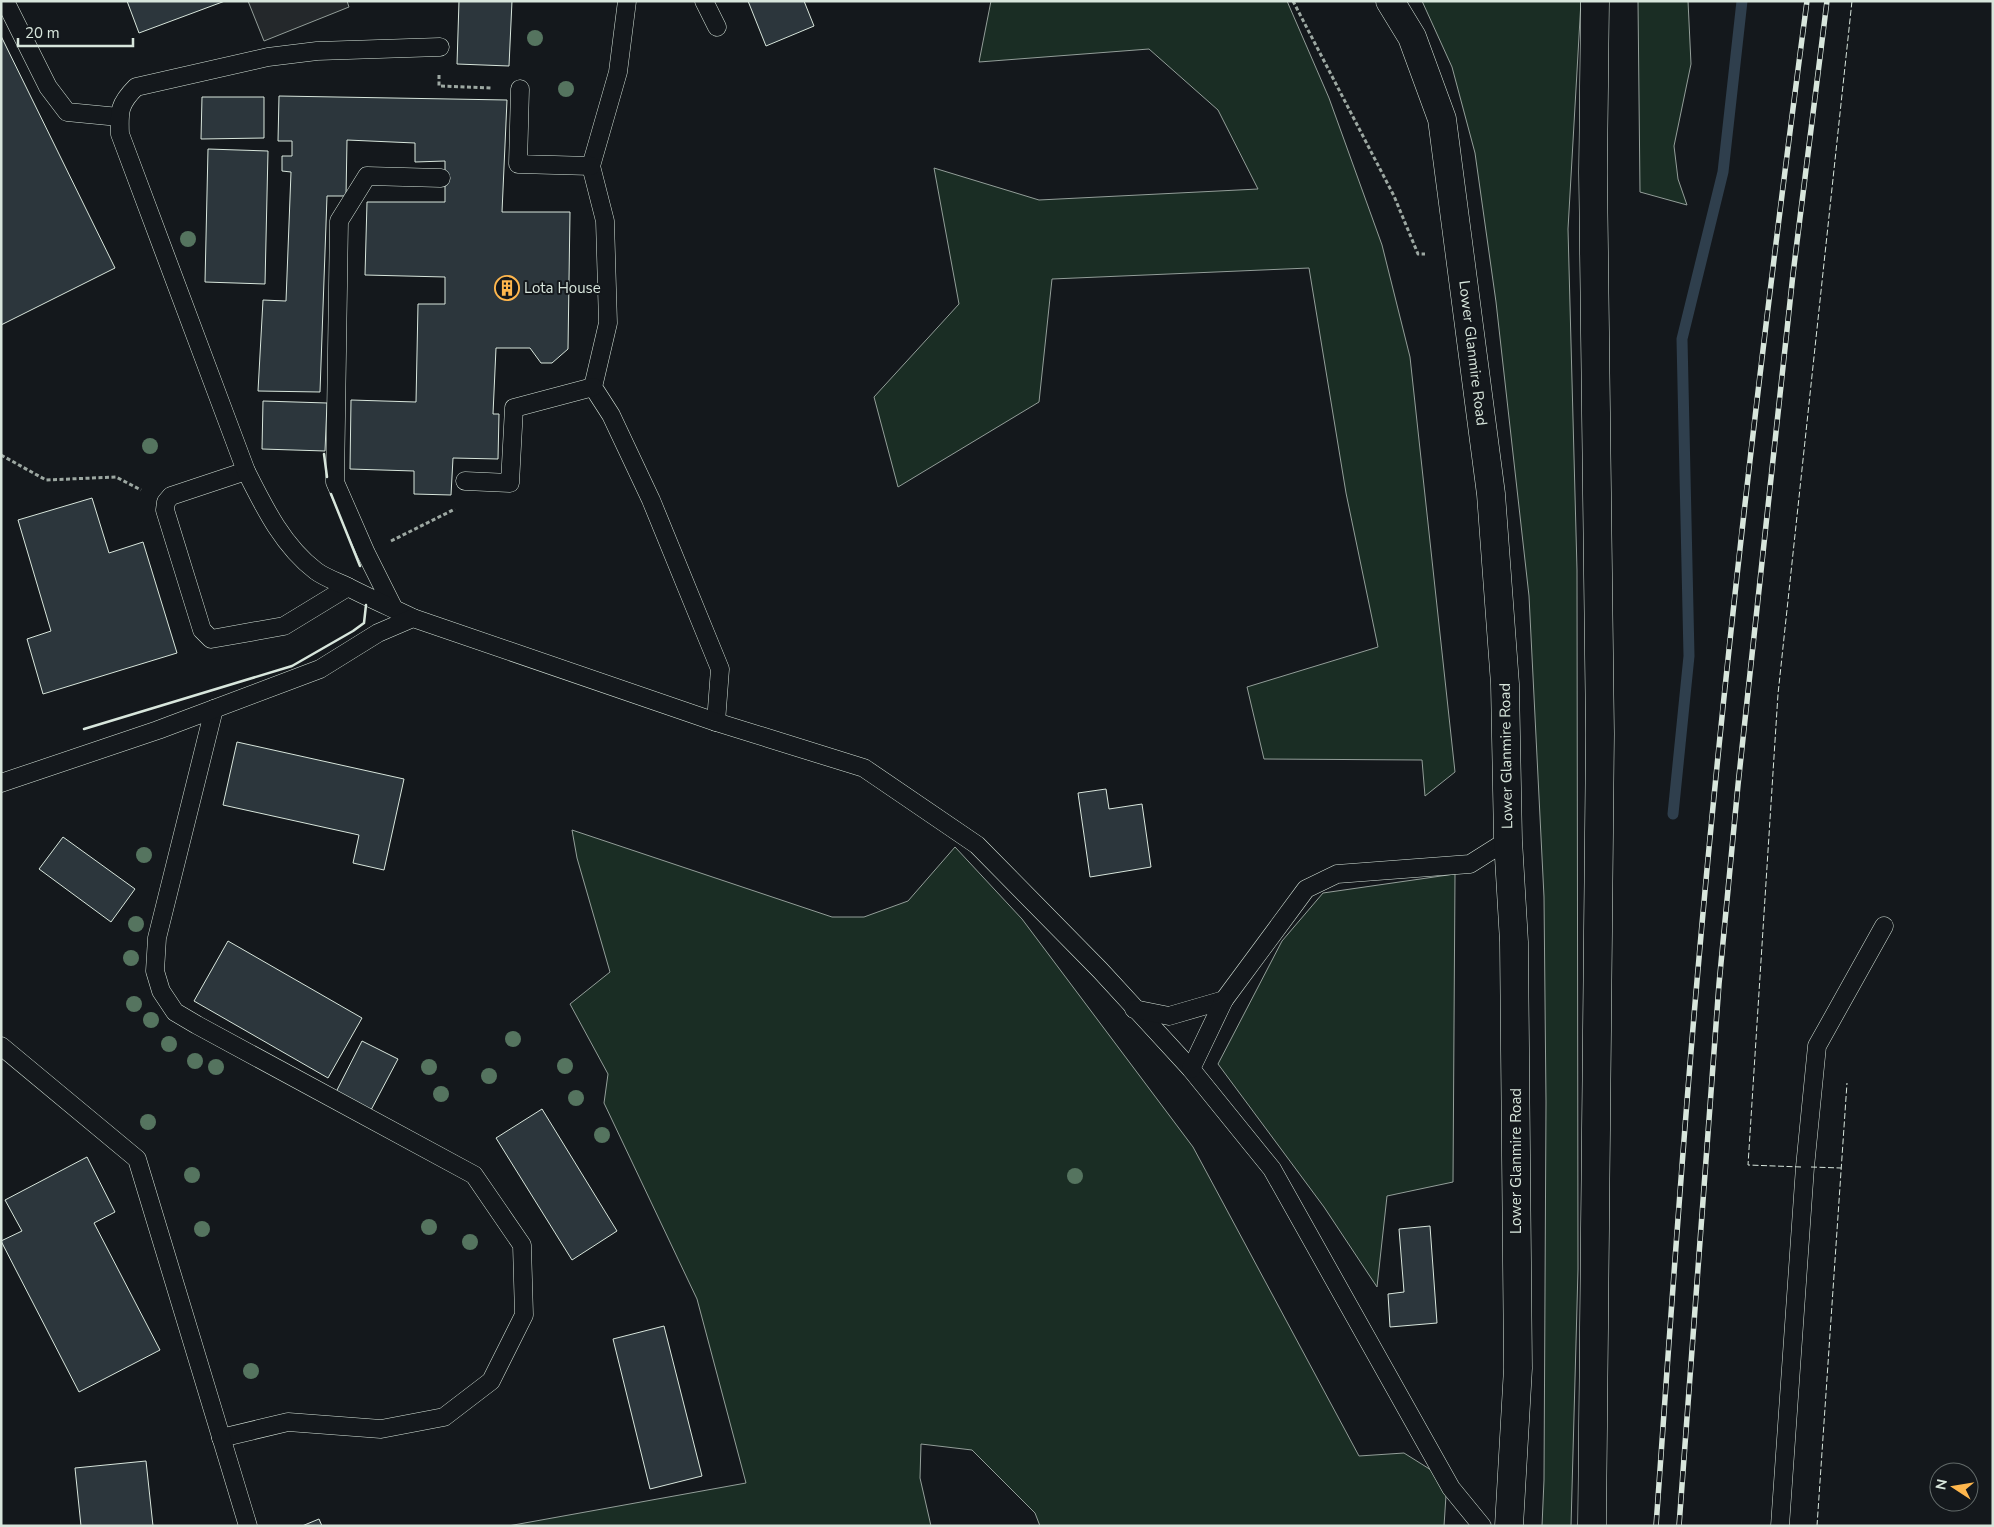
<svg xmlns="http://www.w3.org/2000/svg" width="1994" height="1527" viewBox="0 0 1994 1527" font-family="'Nunito Sans',sans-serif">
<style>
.green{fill:#1a2d24;stroke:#939e99}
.parking{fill:#24282b;stroke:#939e99}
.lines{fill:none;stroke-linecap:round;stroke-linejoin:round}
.stream{stroke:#2f3f4d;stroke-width:11}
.building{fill:#2c363c;stroke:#d8e6dc}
.service-casing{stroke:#d8e6dc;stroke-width:19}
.trunk-casing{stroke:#d8e6dc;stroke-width:29}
.path{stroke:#9da8a2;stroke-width:3;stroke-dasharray:4 2.5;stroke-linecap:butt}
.service{stroke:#14181c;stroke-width:18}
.trunk{stroke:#14181c;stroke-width:28}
.rail-casing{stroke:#d8e6dc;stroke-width:5.5}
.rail{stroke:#14181c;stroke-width:4;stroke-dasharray:11;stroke-linecap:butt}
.fence{stroke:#d8e6dc;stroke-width:1;stroke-dasharray:6 2.5;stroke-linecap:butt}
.wall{stroke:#d8e6dc;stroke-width:2.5}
.tree{fill:#55745f}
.labels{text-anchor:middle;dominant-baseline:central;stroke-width:4;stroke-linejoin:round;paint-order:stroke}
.poi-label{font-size:15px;fill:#d8e6dc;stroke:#14181c;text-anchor:start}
.street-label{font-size:15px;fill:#d8e6dc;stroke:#14181c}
</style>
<rect width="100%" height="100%" fill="#14181c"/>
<g class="green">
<polygon points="991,1 1287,1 1329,98 1382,245 1410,357 1455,772 1425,796 1422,760 1264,759 1247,687 1378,647 1346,493 1309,268 1052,279 1039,402 898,487 874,397 959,304 934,168 1039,200 1258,189 1218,110 1149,49 979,62"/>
<polygon points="1422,1 1581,1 1568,229 1577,570 1578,1269 1571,1526 1542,1526 1544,1480 1546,1102 1544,897 1529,596 1496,302 1475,153 1452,67"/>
<polygon points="1638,1 1688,1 1691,64 1674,146 1678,179 1687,205 1640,192"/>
<polygon points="572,830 832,917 864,917 908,901 955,847 1022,919 1193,1147 1359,1456 1404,1453 1447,1480 1444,1526 1040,1526 1035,1513 972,1450 921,1444 920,1478 931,1526 508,1526 746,1483 697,1299 604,1103 608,1074 570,1004 610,972 577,858"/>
<polygon points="1455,874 1453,1182 1387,1196 1377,1287 1324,1207 1218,1064 1282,941 1323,893"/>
</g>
<polygon class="parking" points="248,1 347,1 349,7 264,41"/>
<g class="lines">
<polyline class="stream" points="1673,814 1689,656 1682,339 1723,172 1742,1"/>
</g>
<g class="building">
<polygon points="127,1 225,1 139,33"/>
<polygon points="459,1 512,1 509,66 457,64"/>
<polygon points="748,1 804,1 814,26 766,46"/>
<polygon points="1,36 115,268 1,325"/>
<polygon points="279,96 507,100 502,212 570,212 568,349 552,363 541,363 530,348 496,348 493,414 499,414 498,459 453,458 451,495 414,494 414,471 350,469 351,400 416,402 418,304 445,304 445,277 365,275 367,202 445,202 445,161 415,162 415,143 347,140 346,196 327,196 320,392 258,391 263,300 286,301 291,172 282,171 282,156 292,156 292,141 278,141"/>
<polygon points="202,97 264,97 264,138 201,139"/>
<polygon points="208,149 268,151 265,284 205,282"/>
<polygon points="263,401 327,403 325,451 262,449"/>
<polygon points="92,498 109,553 143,542 177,653 43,694 27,639 51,631 18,520"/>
<polygon points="237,742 404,779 384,870 353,863 359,835 223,805"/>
<polygon points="1106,789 1109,809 1142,804 1151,867 1090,877 1078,793"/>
<polygon points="63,837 135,889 111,922 39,869"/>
<polygon points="228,941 362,1018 328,1078 194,1001"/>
<polygon points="362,1041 398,1059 371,1110 336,1092"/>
<polygon points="542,1109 617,1231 572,1260 496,1138"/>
<polygon points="87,1157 115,1212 94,1223 160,1350 79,1392 1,1241 22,1231 5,1200"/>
<polygon points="1430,1226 1437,1323 1390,1327 1388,1294 1404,1292 1399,1229"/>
<polygon points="664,1326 702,1476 650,1489 613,1339"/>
<polygon points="146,1461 153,1526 81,1526 75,1468"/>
<polygon points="319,1519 322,1526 302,1526"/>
</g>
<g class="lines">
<defs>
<g id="service">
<polyline points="5,1 48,87 67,112 119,117"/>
<polyline points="627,1 618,72 591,166 605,221 608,323 593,387 611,415 651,500 720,669 716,722"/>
<polyline points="704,1 717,27"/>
<polyline points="520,89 518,164 591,166"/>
<polyline points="246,471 171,496 166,502 165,510 202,630 211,639 284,626 348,587"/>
<polyline points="465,481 510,483 514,408 593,387"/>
<polyline points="394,609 366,553 335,482 339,221 367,176 441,178"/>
<path d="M413 618C390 607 367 597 344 585 335 581 324 577 316 571 283 546 264 507 246 471L120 134C119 111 119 104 136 87L268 57 317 51 440 47"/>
<polyline points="214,709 157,938 155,971 161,991 175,1012 197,1025 474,1175 522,1245 524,1315 491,1381 444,1417 381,1429 288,1422 221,1438"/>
<polyline points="1,783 158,730 320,669 378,633 413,618 716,722 864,768 977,845 1100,970 1191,1069 1272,1169 1451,1488 1482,1526"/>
<polyline points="1134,1009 1169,1016 1224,1000 1306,889 1337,874 1470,864 1508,840"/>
<polyline points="1,1046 137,1159 248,1526"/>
<polyline points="1191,1069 1224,1000"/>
<polyline points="1780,1526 1805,1167 1817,1046 1884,926"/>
</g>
<g id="trunk">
<polyline points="1390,1 1412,37 1442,119 1491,494 1505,684 1508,840 1514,942 1518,1368 1509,1526"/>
<polyline points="1592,1526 1600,734 1593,172 1595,1"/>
</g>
</defs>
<use href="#service" class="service-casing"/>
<use href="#trunk" class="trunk-casing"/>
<g class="path">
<polyline points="1293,1 1394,196 1418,254 1425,254"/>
<polyline points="439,75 439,86 491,88"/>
<polyline points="1,455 46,480 116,477 141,490"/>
<polyline points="391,541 455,509"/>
</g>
<use href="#service" class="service"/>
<use href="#trunk" class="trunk"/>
<defs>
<g id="rail">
<path d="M1656 1526C1669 1344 1681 1162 1697 981 1725 654 1764 327 1807 1"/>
<polyline points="1679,1526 1719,984 1738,785 1793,274 1827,1"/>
</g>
</defs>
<use href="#rail" class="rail-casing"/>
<use href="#rail" class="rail"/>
<g class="fence">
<polyline points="1801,1167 1748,1165 1778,694 1852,1"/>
<polyline points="1811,1167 1841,1168"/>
<polyline points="1817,1526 1847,1083"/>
</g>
<g class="wall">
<polyline points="324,454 327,477"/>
<polyline points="331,494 360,566"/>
<polyline points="84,729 292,666 353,631 364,623 366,605"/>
</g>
</g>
<g class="tree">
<circle cx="535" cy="38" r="8"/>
<circle cx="566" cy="89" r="8"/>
<circle cx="188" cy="239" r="8"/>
<circle cx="150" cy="446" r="8"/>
<circle cx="144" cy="855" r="8"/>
<circle cx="136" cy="924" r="8"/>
<circle cx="131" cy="958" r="8"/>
<circle cx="134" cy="1004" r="8"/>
<circle cx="151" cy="1020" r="8"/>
<circle cx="513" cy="1039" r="8"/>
<circle cx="169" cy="1044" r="8"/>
<circle cx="195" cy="1061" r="8"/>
<circle cx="565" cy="1066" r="8"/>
<circle cx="216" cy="1067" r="8"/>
<circle cx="429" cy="1067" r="8"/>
<circle cx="489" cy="1076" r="8"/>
<circle cx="441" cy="1094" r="8"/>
<circle cx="576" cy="1098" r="8"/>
<circle cx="148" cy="1122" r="8"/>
<circle cx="602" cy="1135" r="8"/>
<circle cx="192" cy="1175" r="8"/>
<circle cx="1075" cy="1176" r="8"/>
<circle cx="429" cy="1227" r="8"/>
<circle cx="202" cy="1229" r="8"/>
<circle cx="470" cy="1242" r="8"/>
<circle cx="251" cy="1371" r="8"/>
</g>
<defs>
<symbol id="building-ring" viewBox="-11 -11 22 22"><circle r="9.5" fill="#14181c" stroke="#ffb74d" stroke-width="1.5"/><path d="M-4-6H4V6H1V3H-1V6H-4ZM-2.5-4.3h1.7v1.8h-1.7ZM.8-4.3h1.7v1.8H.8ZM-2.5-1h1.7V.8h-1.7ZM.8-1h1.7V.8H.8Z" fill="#ffb74d"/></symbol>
</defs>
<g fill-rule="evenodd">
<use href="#building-ring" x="493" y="274" width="28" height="28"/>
</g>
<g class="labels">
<g class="poi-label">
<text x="524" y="288">Lota House</text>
</g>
<g class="street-label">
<text transform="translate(1473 353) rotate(83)">Lower Glanmire Road</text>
<text transform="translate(1506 756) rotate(-91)">Lower Glanmire Road</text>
<text transform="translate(1516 1161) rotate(-90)">Lower Glanmire Road</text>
</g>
</g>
<rect width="1994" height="1527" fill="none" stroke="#d8e6dc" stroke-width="5"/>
<g transform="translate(1954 1487) rotate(282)"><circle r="24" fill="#14181c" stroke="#626a69"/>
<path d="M0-4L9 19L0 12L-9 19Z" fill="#ffb74d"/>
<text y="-8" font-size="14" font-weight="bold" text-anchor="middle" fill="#d8e6dc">N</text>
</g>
<path d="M18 38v8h115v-8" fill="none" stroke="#d8e6dc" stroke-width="2.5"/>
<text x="25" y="38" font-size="15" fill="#d8e6dc" stroke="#14181c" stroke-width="4" paint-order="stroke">20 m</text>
</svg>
